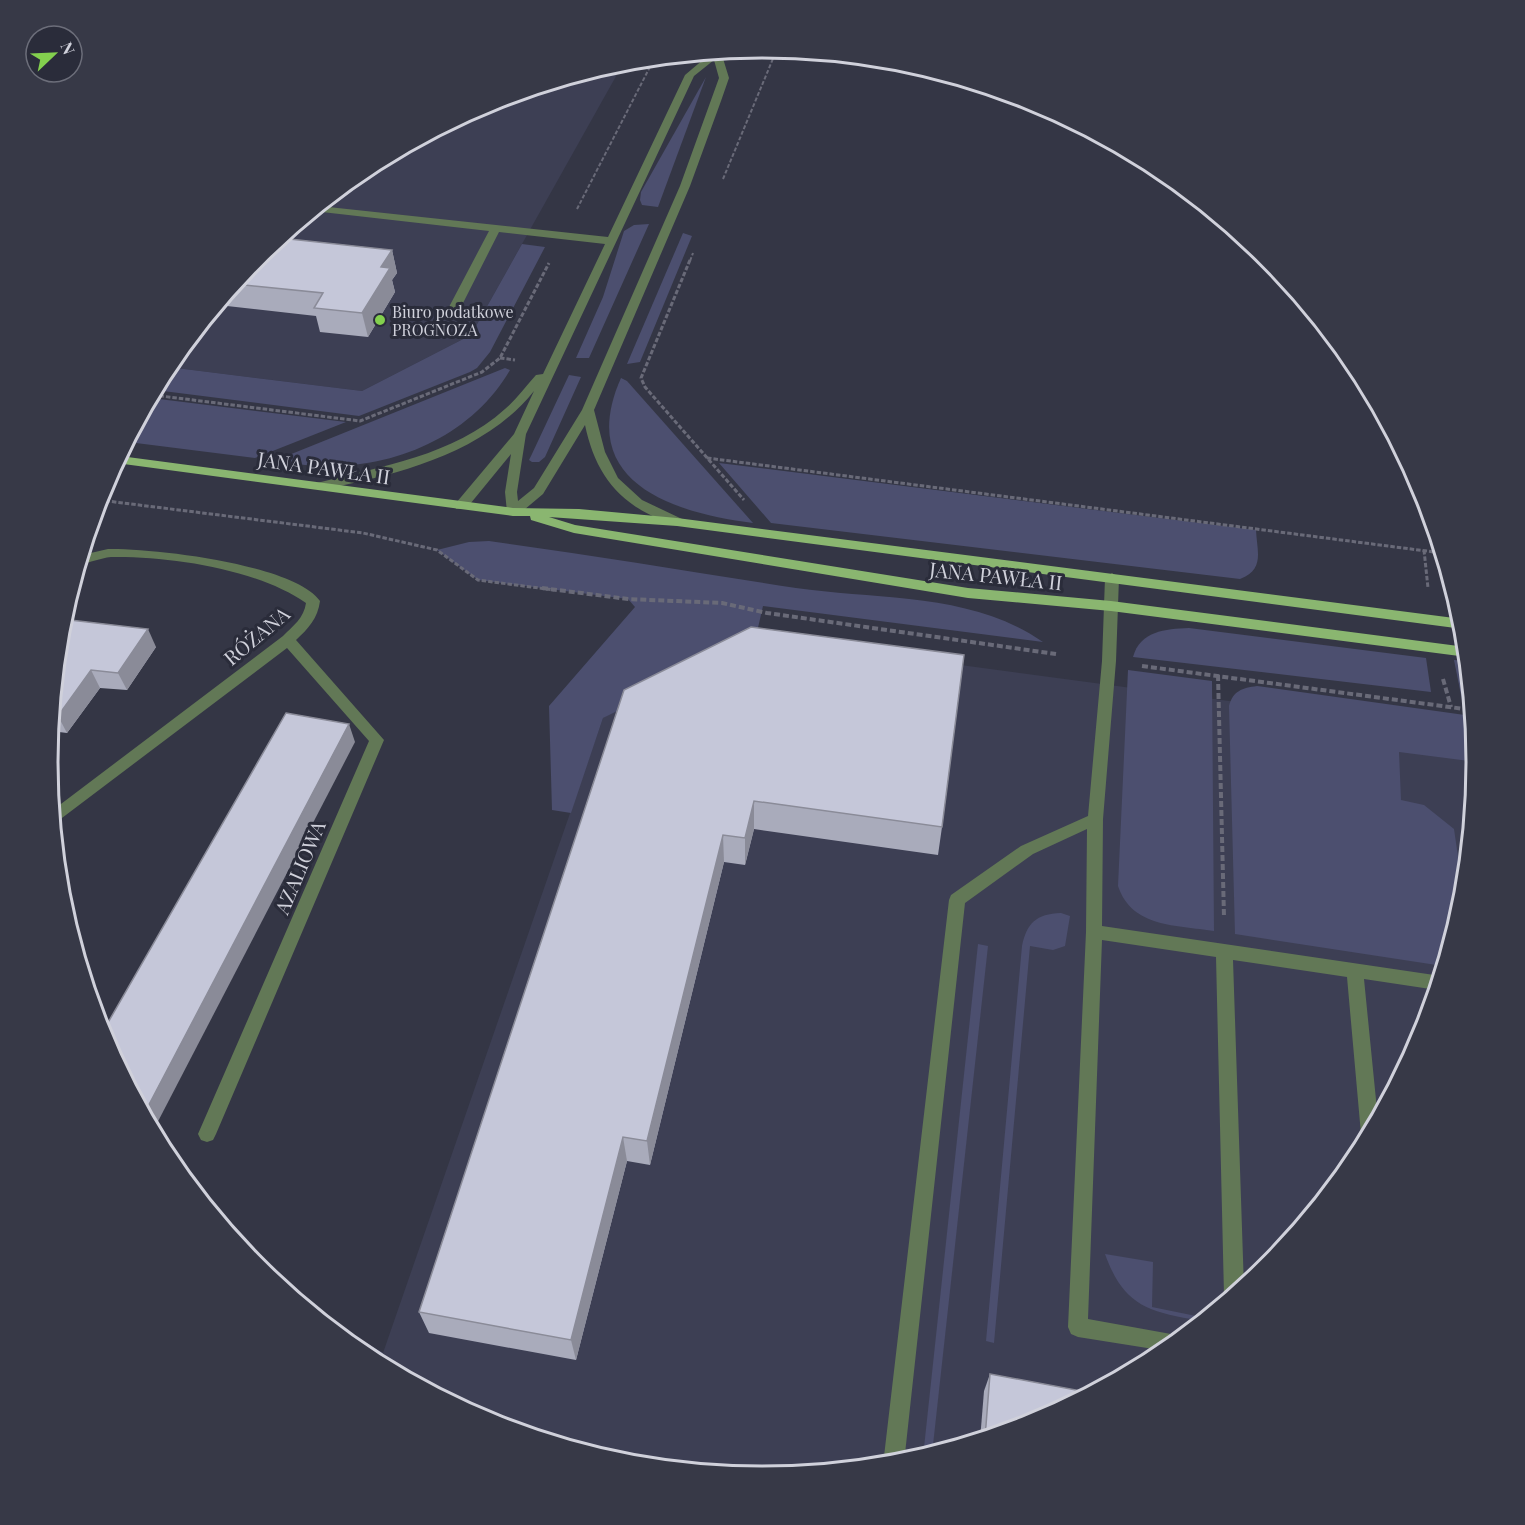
<svg xmlns="http://www.w3.org/2000/svg" width="1525" height="1525" viewBox="0 0 1525 1525" font-family="'Playfair Display',serif">
<style>
.built{fill:#3d3f54}
.green{fill:#4c4f6f}
.lines{fill:none;stroke-linecap:round;stroke-linejoin:round}
.path-far2{stroke:#696a78;stroke-width:2;stroke-dasharray:4 2;stroke-linecap:butt}
.path-far1{stroke:#696a78;stroke-width:3;stroke-dasharray:4.5 2;stroke-linecap:butt}
.path{stroke:#696a78;stroke-width:4;stroke-dasharray:6 3;stroke-linecap:butt}
.minor{fill:#627856;fill-rule:evenodd}
.major{fill:#8ab670;fill-rule:evenodd}
.wall{fill:#a9abbb}
.shaded-wall{fill:#8a8b98}
.building{fill:#c5c7d9;stroke:#8a8b98;stroke-width:1.5}
.poi-dot{fill:#83d04e;stroke:#2a2c3a;stroke-width:2}
.labels{text-anchor:middle;dominant-baseline:central;stroke-width:6;stroke-linejoin:round;paint-order:stroke}
.far-poi-label{font-size:16px;fill:#d0d1db;stroke:#2a2c3a;text-anchor:start}
.street-label{font-size:20px;fill:#d0d1db;stroke:#2a2c3a}
.rim{fill:none;stroke:#d0d1db;stroke-width:3}
</style>
<rect width="100%" height="100%" fill="#343645"/>
<g class="built">
<polygon points="624,62 471,335 362,391 168,367 258,257 366,168 489,102"/>
<polygon points="723,633 1474,734 1477,763 1463,902 1422,1036 1356,1160 1267,1268 1159,1357 1036,1423 902,1463 762,1477 623,1463 489,1422 378,1363 383,1353 603,718"/>
</g>
<g class="green">
<polygon points="706,77 658,207 642,205 640,200 641,192"/>
<polygon points="649,224 589,358 576,358 603,297 624,231 634,225"/>
<polygon points="683,233 692,236 640,362 627,364"/>
<polygon points="522,244 545,247 490,352 477,368 470,372 359,416 155,390 168,367 362,391 471,335"/>
<path d="M505 368 510 370C473 434 398 468 324 466 307 466 291 463 274 461Z"/>
<polygon points="569,375 581,377 545,457 539,462 532,462 529,460 531,456"/>
<path d="M621 378 627 381 753 523C672 513 575 481 621 378Z"/>
<polygon points="151,398 346,422 255,458 128,442"/>
<path d="M719 463 1256 530C1257 552 1265 569 1240 579L771 523Z"/>
<path d="M489 541C591 555 694 572 796 588 879 600 971 592 1043 642L763 606 751 658 728 656 603 718 571 813 552 810 549 706 635 607 628 599 478 580 437 550 469 542Z"/>
<path d="M1189 628 1426 658 1431 692 1133 657C1140 631 1165 629 1189 628Z"/>
<polygon points="1454,660 1467,661 1471,701 1462,700"/>
<path d="M1128 670 1212 681 1214 931C1177 925 1132 928 1118 886Z"/>
<path d="M1257 686 1472 716 1477 762 1399 752 1401 800 1424 805 1454 829 1464 898 1443 966 1235 934 1229 706C1233 691 1242 688 1257 686Z"/>
<path d="M1061 913 1070 916 1065 946 1053 950 1030 946 994 1343 986 1341 1022 946C1027 923 1036 914 1061 913Z"/>
<polygon points="978,944 988,946 932,1454 923,1457"/>
<path d="M1105 1254 1153 1262 1152 1307 1196 1316 1191 1319C1143 1311 1122 1301 1105 1254Z"/>
<polygon points="302,1305 383,1353 378,1363 365,1356"/>
</g>
<g class="lines">
<g class="path-far2">
<polyline points="723,179 777,49"/>
<polyline points="577,209 654,59"/>
<polyline points="690,261 693,253"/>
</g>
<g class="path-far1">
<polyline points="690,260 641,378 645,387 744,500"/>
<polyline points="500,358 515,360"/>
<polyline points="153,395 360,421 482,372 500,358 549,263"/>
<polyline points="707,458 1442,553"/>
<polyline points="99,500 363,533 437,550 478,580 554,590"/>
<polyline points="1424,550 1428,588"/>
</g>
<g class="path">
<polyline points="542,588 628,599 722,603 767,613 1056,654"/>
<polyline points="1142,666 1472,710"/>
<polyline points="1218,675 1224,917"/>
<polyline points="1443,679 1451,707"/>
</g>
<g class="minor">
<path d="M721 52 729 78 721 101 690 186 594 410 605 452 618 478 642 500 682 519 683 522 682 525C673 527 664 521 655 517 614 499 594 468 585 425L543 494 518 515 513 516 507 512 505 492 511 454 466 509H456L455 506 456 503 514 434 534 391C484 454 396 475 321 490L317 489V483C381 466 453 456 505 409 517 399 526 386 536 375L543 374 605 244 499 232 461 307 455 310 449 307 489 231 313 211 319 206 608 237 685 75 711 53ZM714 60 719 78 680 186 582 410 534 488 518 501 517 492 526 434 694 76Z"/>
<path d="M108 549C152 548 294 564 320 601 318 618 308 629 296 640L384 740 216 1134 213 1140 207 1142 201 1140 198 1134 369 741 287 648 54 824 53 810 283 636C293 626 304 618 306 603 257 569 170 556 111 557 100 558 90 563 80 564L82 555Z"/>
<polygon points="1112,573 1119,578 1116,661 1103,819 1102,926 1441,976 1437,990 1364,979 1378,1120 1366,1141 1361,1134 1347,977 1233,960 1244,1288 1227,1301 1224,1295 1216,957 1102,940 1088,1319 1182,1336 1166,1351 1078,1337 1071,1334 1068,1327 1086,932 1087,829 1033,854 965,903 904,1463 883,1465 949,900 951,895 1021,846 1088,816 1102,661 1105,578"/>
<polygon points="1474,785 1475,785 1473,807 1468,805 1465,801 1469,787"/>
</g>
<polygon class="major" points="120,456 513,508 579,509 677,518 1462,619 1463,629 677,526 549,517 575,525 968,588 1111,601 1466,647 1467,657 1111,611 968,598 574,533 531,520 530,516 513,516 116,463"/>
</g>
<g class="wall">
<polygon points="392,250 397,273 392,280 395,292 368,337 320,332 316,316 218,305 258,257"/>
<polygon points="61,632 156,647 127,690 100,688 67,733 51,731"/>
<polygon points="624,690 942,827 938,855 754,829 745,865 724,862 650,1165 627,1161 576,1360 429,1333 419,1312"/>
<polygon points="990,1374 1036,1423 980,1440 984,1391"/>
</g>
<g class="shaded-wall">
<polygon points="392,250 397,273 392,280 395,292 368,337 362,313 381,267"/>
<polygon points="148,629 156,647 127,690 118,673"/>
<polygon points="91,670 100,688 67,733 58,716"/>
<polygon points="349,724 355,742 153,1131 144,1114"/>
<polygon points="754,801 754,829 745,865 745,838"/>
<polygon points="723,835 724,862 650,1165 647,1141"/>
<polygon points="623,1137 627,1161 576,1360 571,1340"/>
</g>
<g class="building">
<polygon points="280,238 392,250 381,267 390,268 362,313 314,308 323,293 235,284 258,257"/>
<polygon points="70,620 148,629 118,673 91,670 58,716 53,715 61,632"/>
<polygon points="751,627 964,655 942,827 754,801 745,838 723,835 647,1141 623,1137 571,1340 419,1312 624,690"/>
<polygon points="286,713 349,724 144,1114 102,1033"/>
<polygon points="990,1374 1092,1393 1036,1423 985,1438"/>
</g>
<circle class="poi-dot" cx="380" cy="320" r="6"/>
<g class="labels">
<g class="far-poi-label">
<text x="392" y="311">Biuro podatkowe<tspan x="392" dy="18">PROGNOZA</tspan></text>
</g>
<g class="street-label">
<text transform="translate(324 467) rotate(8)">JANA PAWŁA II</text>
<text transform="translate(996 575) rotate(6)">JANA PAWŁA II</text>
<text transform="translate(256 635) rotate(-40)">RÓŻANA</text>
<text transform="translate(299 867) rotate(-67)">AZALIOWA</text>
</g>
</g>
<path d="M0 0H1525V1525H0ZM58 762a704 704 0 1 1 1408 0a704 704 0 1 1-1408 0Z" fill="#373947" fill-rule="evenodd"/>
<path class="rim" d="M58 762a704 704 0 1 1 1408 0a704 704 0 1 1-1408 0Z"/>
<g transform="translate(54 54) rotate(67)"><circle r="28" fill="#2a2c3a" stroke="#6c6e7a" stroke-width="1.5"/>
<path d="M0-4.5L10 22L0 15L-10 22Z" fill="#83d04e"/>
<text y="-9" font-size="16" font-weight="bold" text-anchor="middle" fill="#d0d1db">N</text>
</g>
</svg>
